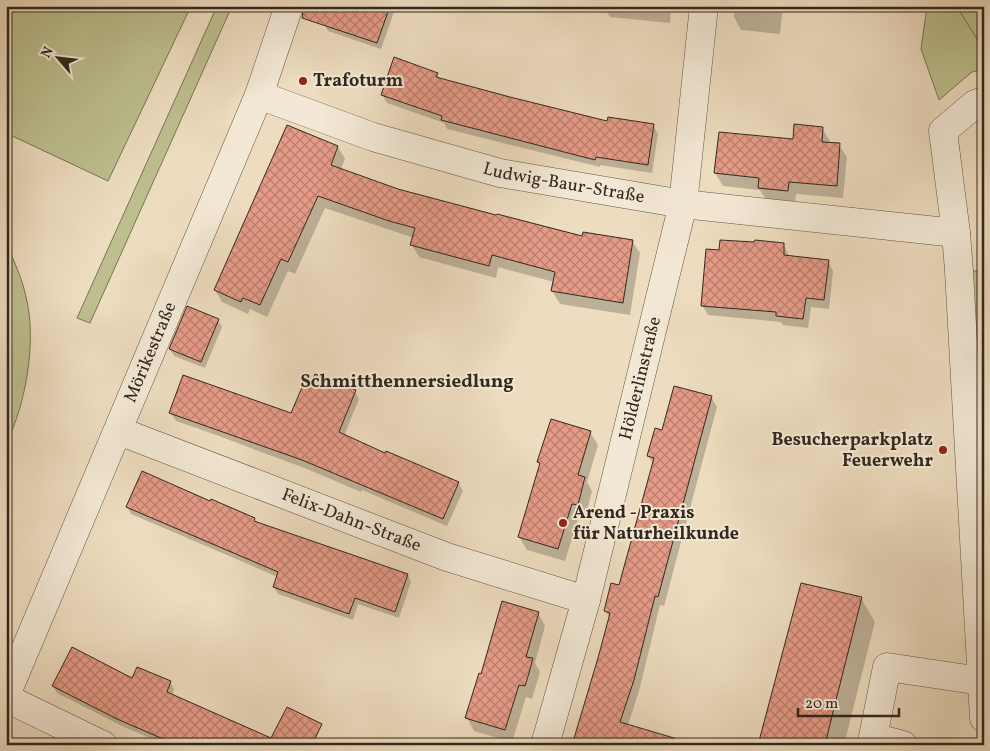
<svg xmlns="http://www.w3.org/2000/svg" width="990" height="751" viewBox="0 0 990 751" font-family="Vollkorn,serif">
<style>
.green{fill:#bdbf8f;stroke:#787456}
.forest{fill:url(#forest-firs);stroke:#787456}
.shadow{fill:#0003}
.building{fill:url(#building-cross-hatch);stroke:#32281e}
.lines{fill:none;stroke-linecap:round;stroke-linejoin:round}
.minor-casing{stroke:#615546;stroke-width:29}
.minor{stroke:#f3e8d5;stroke-width:28}
.poi-dot{fill:#8f2418;stroke:#f3e8d5;stroke-width:2}
.labels{text-anchor:middle;dominant-baseline:central;stroke-width:4;stroke-linejoin:round;paint-order:stroke}
.poi-label{font-size:18px;font-weight:bold;fill:#32281e;stroke:#f3e8d5;text-anchor:start}
.street-label{font-size:18px;fill:#32281e;stroke:#f3e8d5}
.neighbourhood-label{font-size:19px;font-weight:bold;fill:#32281e;stroke:#f3e8d5}
</style>
<defs>
<pattern id="forest-firs" width="22" height="20" patternUnits="userSpaceOnUse" patternTransform="scale(1.25)"><rect width="22" height="20" fill="#bdbf8f"/><path d="M5 1l3.5 6h-7zM16 11l3.5 6h-7z" fill="#a3a47b"/></pattern>
<pattern id="building-cross-hatch" width="8" height="8" patternUnits="userSpaceOnUse" patternTransform="scale(1.25)"><rect width="8" height="8" fill="#e69b87"/><path d="M0 0l8 8M0 8l8-8" fill="none" stroke="#bb7e6e"/></pattern>
</defs>
<rect width="100%" height="100%" fill="#eddcbf"/>
<filter id="stains"><feTurbulence type="fractalNoise" baseFrequency=".004" numOctaves="4"/><feColorMatrix values="0 0 0 0 .2 0 0 0 0 .09 0 0 0 0 .02 0 0 0 .5 -.17"/></filter>
<radialGradient id="worn" r=".72"><stop offset=".6" stop-color="#630" stop-opacity="0"/><stop offset="1" stop-color="#630" stop-opacity=".3"/></radialGradient>
<g class="green">
<polygon points="6,6 191,6 108,181 6,133"/>
<polygon points="217,6 232,6 90,323 77,318"/>
<polygon points="927,6 957,6 982,46 984,44 984,69 972,72 939,100 921,49"/>
<path d="M6 243C14 261 22 278 26 297 37 341 26 404 6 444Z"/>
<polygon points="971,271 983,271 984,479"/>
</g>
<polygon class="forest" points="984,6 984,44 982,47 957,7"/>
<g class="shadow">
<polygon points="330,6 396,6 381,49 328,31 324,24"/>
<polygon points="603,6 680,6 680,10 671,9 670,23 610,17"/>
<polygon points="735,6 783,6 780,34 741,30 734,17"/>
<polygon points="437,74 440,79 608,123 653,125 658,134 652,173 600,165 600,167 447,129 444,123 387,103 382,94"/>
<polygon points="822,128 830,141 829,144 839,145 847,157 843,198 796,194 795,203 767,201 760,190 723,186 715,173 720,133 794,141"/>
<polygon points="338,147 345,159 341,169 397,190 583,237 632,241 640,253 630,315 560,304 552,291 554,282 498,267 496,278 419,257 412,245 414,238 325,208 295,274 288,271 267,317 250,309 248,314 222,302 215,290"/>
<polygon points="784,245 789,256 828,261 833,271 829,309 811,307 808,328 783,325 781,322 708,315 702,305 720,251"/>
<polygon points="218,320 222,327 205,368 174,356 170,349"/>
<polygon points="310,389 355,391 359,399 344,436 386,455 458,483 463,491 447,526 362,490 361,492 307,469 219,436 176,421 171,413 291,415"/>
<polygon points="711,397 717,407 664,606 660,605 639,691 628,725 645,745 566,745 568,738 575,740 610,618 605,611 619,587 654,465 648,456 663,431"/>
<polygon points="590,432 598,445 587,482 592,491 585,518 579,516 565,561 527,550 519,537 541,466 538,462"/>
<polygon points="212,501 255,519 256,523 408,575 411,582 399,618 358,604 353,620 278,594 274,587 278,577 131,514 127,507 211,503"/>
<polygon points="861,598 875,622 844,745 761,745"/>
<polygon points="538,613 545,626 535,663 540,672 532,699 526,697 512,742 474,731 467,718"/>
<polygon points="132,680 170,682 174,689 172,696 287,745 166,745 122,726 57,693 53,686"/>
<polygon points="26,742 33,745 25,745"/>
</g>
<g class="building">
<polygon points="304,6 390,6 377,43 302,18"/>
<polygon points="394,57 438,73 436,77 510,97 607,121 608,117 654,124 648,165 596,157 595,160 441,120 442,116 381,95"/>
<polygon points="794,124 823,127 822,142 840,143 837,186 789,182 788,191 758,188 759,178 714,173 719,132 793,139"/>
<polygon points="287,125 338,146 331,165 398,189 496,215 497,214 582,236 583,232 633,240 623,303 551,291 555,272 492,255 489,266 410,245 415,228 389,221 318,196 288,262 281,259 260,305 243,298 241,302 214,290"/>
<polygon points="720,240 754,242 755,240 784,243 784,255 829,260 824,300 806,298 803,319 776,316 776,312 701,306 706,249 719,250"/>
<polygon points="187,306 219,319 201,362 169,349"/>
<polygon points="315,374 356,390 339,432 385,453 386,451 459,482 443,519 302,460 169,413 183,375 291,413 303,385 310,387"/>
<polygon points="674,386 712,396 658,597 655,596 634,680 620,722 674,738 673,745 572,745 598,658 610,613 604,611 611,583 619,585 654,458 647,456 655,428 662,430"/>
<polygon points="551,419 591,431 578,475 585,477 578,505 572,504 558,549 518,537 540,463 537,462"/>
<polygon points="142,471 210,501 211,499 255,518 254,521 408,574 395,612 355,598 349,614 273,587 278,572 126,507"/>
<polygon points="801,583 862,597 833,712 825,745 758,745"/>
<polygon points="502,601 539,612 526,657 533,658 529,673 525,686 519,685 505,730 465,718 479,673 481,674"/>
<polygon points="72,647 132,678 137,667 171,681 167,692 271,738 287,707 322,724 312,745 177,745 117,719 52,686"/>
</g>
<g class="lines">
<defs>
<g id="minor">
<path id="s1" d="M259 95 373 137 500 173 683 204 956 233"/>
<polyline points="984,101 975,104 943,131 956,233 959,271 984,718"/>
<path id="s2" d="M119 431 447 557 586 600"/>
<path id="s3" d="M6 695 259 95 289 6"/>
<polyline points="6,698 103,745"/>
<path id="s4" d="M545 745 586 600 683 204 704 6"/>
<polyline points="903,745 873,737 887,667 981,681"/>
</g>
</defs>
<use href="#minor" class="minor-casing"/>
<use href="#minor" class="minor"/>
</g>
<g class="poi-dot">
<circle cx="303" cy="81" r="5"/>
<circle cx="943" cy="450" r="5"/>
<circle cx="563" cy="523" r="5"/>
</g>
<g class="labels">
<g class="poi-label">
<text x="313" y="81">Trafoturm</text>
<text x="933" y="440" text-anchor="end">Besucherparkplatz<tspan x="933" dy="21">Feuerwehr</tspan></text>
<text x="573" y="513">Arend - Praxis<tspan x="573" dy="21">für Naturheilkunde</tspan></text>
</g>
<g class="street-label">
<text stroke="none"><textPath href="#s1" startOffset="318">Ludwig-Baur-Straße</textPath></text>
<text stroke="none"><textPath href="#s3" startOffset="372">Mörikestraße</textPath></text>
<text stroke="none"><textPath href="#s4" startOffset="379">Hölderlinstraße</textPath></text>
<text stroke="none"><textPath href="#s2" startOffset="249">Felix-Dahn-Straße</textPath></text>
</g>
<g class="neighbourhood-label">
<text x="407" y="382">Schmitthennersiedlung</text>
</g>
</g>
<rect width="990" height="751" fill="none" stroke="#eddcbf" stroke-width="25"/>
<rect x="8" y="8" width="975" height="736" fill="none" stroke="#32281e" stroke-width="2.5"/>
<rect x="12" y="12" width="965" height="726" fill="none" stroke="#32281e"/>
<g transform="translate(58 58) rotate(298)" stroke="#f3e8d5" stroke-width="4" paint-order="stroke">
<path d="M0-4L9 19L0 12L-9 19Z" fill="#32281e"/>
<text y="-8" font-size="14" font-weight="bold" text-anchor="middle" fill="#32281e">N</text>
</g>
<path d="M798 708v8h101v-8" fill="none" stroke="#32281e" stroke-width="2.5"/>
<text x="805" y="708" font-size="15" fill="#32281e" stroke="#f3e8d5" stroke-width="4" paint-order="stroke">20 m</text>
<rect width="100%" height="100%" filter="url(#stains)"/>
<rect width="100%" height="100%" fill="url(#worn)"/>
</svg>
